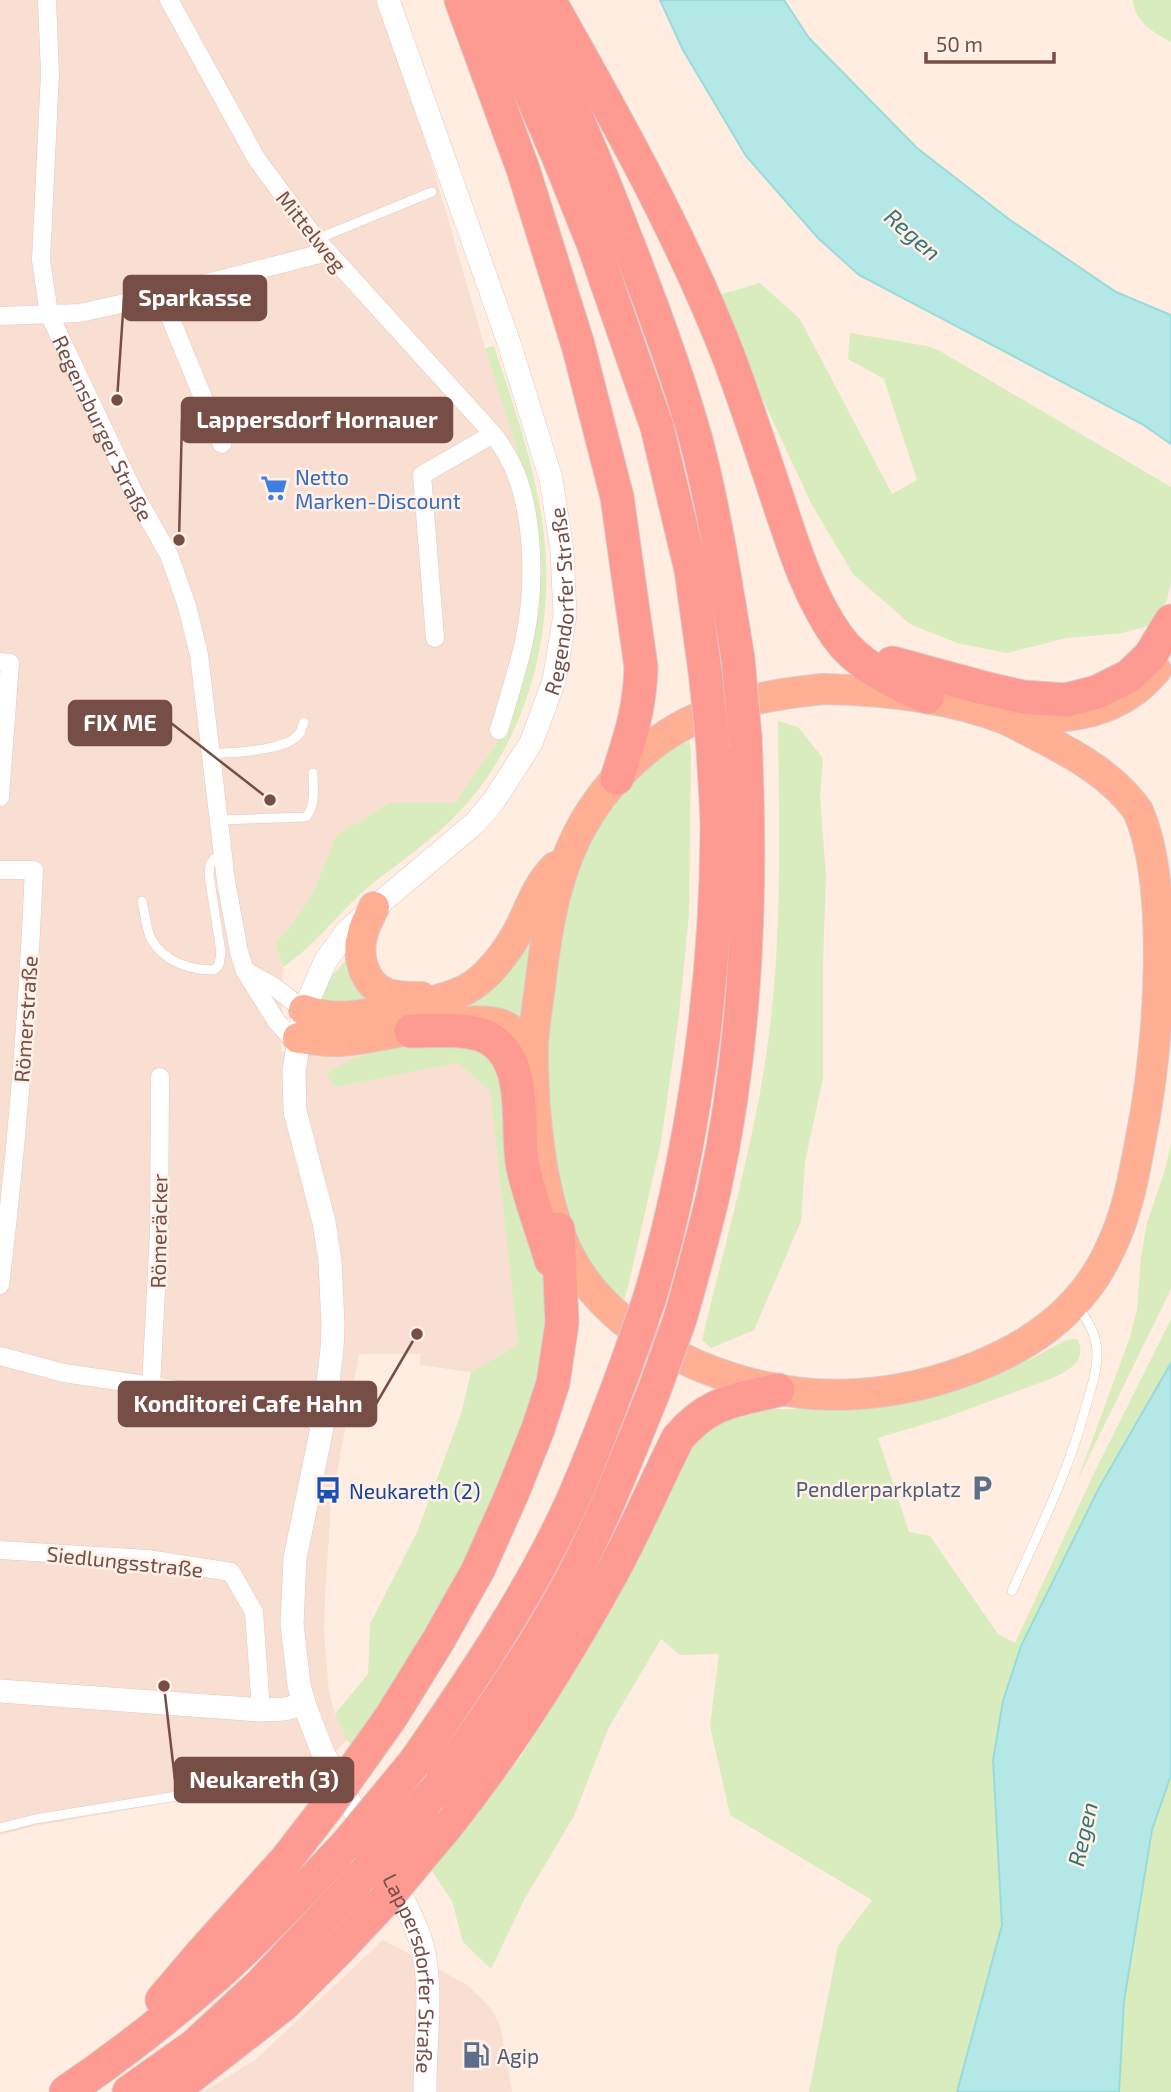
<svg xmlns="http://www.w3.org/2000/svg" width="1171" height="2092" viewBox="0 0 1171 2092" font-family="'Exo 2',sans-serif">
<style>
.residential{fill:#f8dfd1}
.green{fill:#d9ecbe}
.water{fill:#b3e8e6;stroke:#99dbd9;stroke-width:2}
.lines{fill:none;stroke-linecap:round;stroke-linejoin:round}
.service-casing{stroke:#e4c9be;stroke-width:10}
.minor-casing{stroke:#e4c9be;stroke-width:19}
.tertiary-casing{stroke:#e4c9be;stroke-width:24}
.trunk-casing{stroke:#d9cdcb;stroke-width:32}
.motorway-casing{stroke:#d9cdcb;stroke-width:35}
.service{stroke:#fff;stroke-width:9}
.minor{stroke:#fff;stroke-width:18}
.tertiary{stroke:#fff;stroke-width:23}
.trunk{stroke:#feaf94;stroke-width:30}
.motorway{stroke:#fd9a92;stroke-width:33}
.motorway-bridge-casing{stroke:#d9cdcb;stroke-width:35;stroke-linecap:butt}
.motorway-bridge{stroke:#fd9a92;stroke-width:33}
.labels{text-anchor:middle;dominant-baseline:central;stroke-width:5;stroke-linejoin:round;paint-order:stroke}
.street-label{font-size:21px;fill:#764e45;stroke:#fff1e7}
.shop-label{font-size:21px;fill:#366cbe;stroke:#fff1e7;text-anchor:start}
.service-label{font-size:21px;fill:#4e5e75;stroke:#fff1e7;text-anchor:end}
.transit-label{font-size:21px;fill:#164399;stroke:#fff1e7;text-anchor:start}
.water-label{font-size:23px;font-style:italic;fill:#357674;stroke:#fff1e7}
.leader{fill:none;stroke:#764e45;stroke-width:2.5}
.callout-dot{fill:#764e45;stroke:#fff1e7;stroke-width:2.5}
.callout{fill:#764e45;stroke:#764e45;stroke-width:2.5}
.callout-label{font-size:23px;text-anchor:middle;font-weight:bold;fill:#fff}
</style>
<rect width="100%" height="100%" fill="#feede0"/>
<g class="residential">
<polygon points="0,0 385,0 485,348 516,446 530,502 537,561 500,738 455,803 389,803 336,836 312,895 294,922 275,943 283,967 281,1051 327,1055 382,1049 327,1073 335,1087 458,1063 490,1091 518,1345 471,1372 420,1365 421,1354 359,1354 331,1505 325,1595 324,1633 329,1692 335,1714 347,1740 308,1778 35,1826 0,1835"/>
<polygon points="383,1940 466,1984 489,2006 500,2025 512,2092 203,2092 255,2060"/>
</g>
<g class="green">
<path d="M1133 0H1171V42C1154 33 1134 21 1133 0Z"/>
<polygon points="760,283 800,319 892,494 917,480 884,379 848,359 850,333 927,346 940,351 1171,487 1171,583 1167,600 1152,625 1123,633 1066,638 1007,653 957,643 910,624 853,574 811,503 757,387 719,295"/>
<path d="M494 346C515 410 539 477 545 545 553 639 526 740 461 810 431 842 400 861 367 888 338 913 315 946 283 967L275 943 294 922 312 895 336 836 389 803H455L500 738 519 691 530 502 516 446 485 348Z"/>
<path d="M778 721 798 727 823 758 820 796 826 875 823 963V1078L805 1162 801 1221 754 1330 711 1348 702 1340C727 1234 759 1128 771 1018 782 920 779 820 778 721Z"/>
<polygon points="689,735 691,754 689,914 679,1016 661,1142 628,1287 623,1303 596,1272 578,1244 553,1172 545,1064 561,916 584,846 622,788"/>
<path d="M532 928 523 1019C505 1005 454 1011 430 1011Z"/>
<polygon points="345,961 349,961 371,1003 325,1002 322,996 333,975"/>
<polygon points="470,1042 501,1070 543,1264 550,1313 538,1389 471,1551 428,1633 355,1750 347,1740 335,1714 368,1674 370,1624 418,1530 461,1414 471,1372 518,1345 490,1091 458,1063 335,1087 326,1073 352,1059 382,1049"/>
<polygon points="1171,1144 1171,1289 1078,1479 1130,1337 1137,1310 1141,1257 1147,1223 1165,1170"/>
<path d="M1171 1319V1363L1099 1488 993 1760 1002 1925 957 2092H809L838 1946 872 1900 730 1815 710 1726 719 1654 680 1655 661 1639 608 1729 574 1816 525 1898 491 1969 463 1942 452 1901 432 1871 522 1755 573 1670 662 1487 709 1418 764 1409H830L974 1381 1027 1361 1066 1340 1073 1339 1078 1340C1087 1361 1069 1370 1053 1378L944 1418 878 1438 909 1532 930 1536 998 1634 1015 1643 1095 1471Z"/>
<polygon points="1171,1775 1171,2092 1119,2092 1124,2001 1152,1830"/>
</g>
<g class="water">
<polygon points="660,0 784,0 809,38 917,148 1010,220 1116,292 1171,315 1171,444 1142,424 859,275 818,238 746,156 683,50"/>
<polygon points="1171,1363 1171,1775 1152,1830 1124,2001 1119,2092 957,2092 1002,1925 993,1760 1003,1701 1021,1646 1099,1488"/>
</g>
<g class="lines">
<defs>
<g id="service">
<polyline points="317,239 432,192"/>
<path d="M212 754C233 752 286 752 300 733 302 729 302 725 304 722"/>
<path d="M220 820 306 817C316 806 313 788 313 773"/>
<path d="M142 901C145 913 146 929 151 939 164 962 190 970 214 970L219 965 221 952 209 875 210 864 214 859 224 858"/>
<path d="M1012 1591C1039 1531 1068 1473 1085 1410 1090 1391 1098 1370 1097 1351 1096 1334 1088 1321 1078 1307"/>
<polyline points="215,1789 331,1769"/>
<polyline points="0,1828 35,1819 183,1795"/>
</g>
<g id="minor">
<path id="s1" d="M47 0 50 73 41 260 49 314 134 493 169 555 187 606 199 655 226 881 239 952 245 971 277 1022 287 1033 298 1038"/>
<polyline points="169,0 256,158 316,239 493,434 422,475 435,638"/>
<polyline points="161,295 222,444"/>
<polyline points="0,316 80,313 161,295 327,252"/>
<path d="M493 434C503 447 511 460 517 476 534 523 535 588 525 636 519 668 508 699 499 730"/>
<polyline points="0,662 10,663 0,797"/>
<path d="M0 870H34C28 1009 17 1147 0 1285"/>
<polyline points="246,971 273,986 304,1010"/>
<polyline points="0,1356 64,1373 260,1402 323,1423"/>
<polyline points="151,1386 159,1232 160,1077"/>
<polyline points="0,1550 147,1559 231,1572 254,1612 261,1710"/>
</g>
<g id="tertiary">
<polyline points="0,1691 261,1710 285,1709 304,1704"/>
<path id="s2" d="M368 1836 323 1753 304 1704 299 1685 292 1624 295 1558 323 1423 332 1349 333 1325 330 1261 324 1222 295 1111 294 1071 304 1010 325 962 347 931 476 822 493 802 531 743 554 681 565 615 562 550 551 479 509 343 388 0"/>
<path id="s3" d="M390 1875C401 1897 415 1920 422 1945 434 1992 424 2044 425 2092"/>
</g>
<g id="trunk">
<path d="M823 689C884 690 948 697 1005 719 1018 725 1031 732 1044 739 1079 757 1115 778 1138 811 1171 886 1159 1047 1142 1132 1135 1170 1128 1212 1111 1247 1102 1267 1090 1286 1075 1302 1025 1358 932 1389 859 1394 805 1398 750 1387 699 1366 647 1344 595 1306 569 1255 541 1199 533 1115 533 1052 533 1031 537 1008 540 987 551 889 569 811 650 747 699 707 762 695 823 689Z"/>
<path d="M1010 719C1066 717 1116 718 1156 670"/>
<path d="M374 907C370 916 365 924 363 933 356 955 363 985 388 994 398 997 410 997 421 997"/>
<path d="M304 1010C336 1022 363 1015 394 1009 418 1004 446 1000 467 989 489 977 509 949 520 928 530 907 538 884 555 867"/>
<path d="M298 1038C313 1040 327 1042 342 1041 382 1039 469 1011 503 1025 515 1031 524 1040 533 1049"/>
</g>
<g id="motorway">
<path d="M461 0 523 169 578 345 617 497 641 667C640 709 630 738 617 778"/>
<polyline points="490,0 558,156 593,243 657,427 691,570 705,671"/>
<path d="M524 0C561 79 595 158 626 239 652 305 677 372 696 440 715 512 726 586 738 659"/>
<path d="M549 0C614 115 680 232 728 355 746 403 762 452 778 500 794 548 808 594 837 636 859 667 894 682 927 697"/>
<polyline points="892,663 984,688 1023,697 1066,700 1097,692 1129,676 1150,656 1171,621"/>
<path d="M411 1031C433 1031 471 1027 490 1039 530 1063 515 1128 523 1168 530 1199 542 1230 551 1260"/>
<path d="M649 1300C693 1154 716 985 717 832 717 804 714 775 713 747"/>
<path d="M680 1319C692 1277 704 1234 714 1191 747 1042 752 889 745 737"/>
<polyline points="391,1717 438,1641 478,1570 512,1494 538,1429 553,1383 562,1323 558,1229"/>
<path d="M414 1763C471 1681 528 1597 570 1506 590 1462 607 1416 624 1371"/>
<path d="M430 1796C477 1733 521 1669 560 1600 598 1534 625 1462 654 1391"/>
<path d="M445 1828C509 1748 563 1662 612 1573 636 1529 656 1482 678 1438 710 1401 733 1401 778 1390"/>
<polyline points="162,2000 202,1953 286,1860 327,1807"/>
<path d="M66 2092C119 2056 170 2016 218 1974 264 1933 305 1888 347 1844"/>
<polyline points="129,2092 194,2046 261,1984 364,1874"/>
<polyline points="171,2092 283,2005 339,1949 383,1902"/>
</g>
</defs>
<use href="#service" class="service-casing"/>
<use href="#minor" class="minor-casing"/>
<use href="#tertiary" class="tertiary-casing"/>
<use href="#trunk" class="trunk-casing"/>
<use href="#motorway" class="motorway-casing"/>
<use href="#service" class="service"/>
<use href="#minor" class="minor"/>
<use href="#tertiary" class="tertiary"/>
<use href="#trunk" class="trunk"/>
<use href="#motorway" class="motorway"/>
<defs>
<g id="motorway-bridge">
<polyline points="738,659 745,737"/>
<polyline points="705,671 713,747"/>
<polyline points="624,1371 649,1300"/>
<polyline points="654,1391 680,1319"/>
<polyline points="327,1807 391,1717"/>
<polyline points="347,1844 414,1763"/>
<polyline points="364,1874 430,1796"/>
<polyline points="383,1902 445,1828"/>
</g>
</defs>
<use href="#motorway-bridge" class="motorway-bridge-casing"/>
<use href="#motorway-bridge" class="motorway-bridge"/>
</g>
<defs>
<symbol id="supermarket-bare" viewBox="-9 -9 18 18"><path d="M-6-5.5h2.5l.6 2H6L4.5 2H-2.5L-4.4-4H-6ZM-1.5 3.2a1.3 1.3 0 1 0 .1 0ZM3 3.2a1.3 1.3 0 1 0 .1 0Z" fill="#3f7fe0" stroke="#fff1e7" stroke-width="2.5" paint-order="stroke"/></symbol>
<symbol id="parking-bare" viewBox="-9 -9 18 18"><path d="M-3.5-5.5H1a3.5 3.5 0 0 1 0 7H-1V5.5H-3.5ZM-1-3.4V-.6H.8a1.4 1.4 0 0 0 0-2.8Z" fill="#5c6f8a" stroke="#fff1e7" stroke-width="2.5" paint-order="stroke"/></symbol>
<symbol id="bus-bare" viewBox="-9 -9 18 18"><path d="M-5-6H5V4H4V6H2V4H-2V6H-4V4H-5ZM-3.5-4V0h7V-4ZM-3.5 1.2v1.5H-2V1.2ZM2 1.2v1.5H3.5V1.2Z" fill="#1a4fb4" stroke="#fff1e7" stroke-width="2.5" paint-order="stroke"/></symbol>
<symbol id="fuel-bare" viewBox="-9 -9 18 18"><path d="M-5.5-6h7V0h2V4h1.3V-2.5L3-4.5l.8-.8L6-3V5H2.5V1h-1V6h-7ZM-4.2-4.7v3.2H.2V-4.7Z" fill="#5c6f8a" stroke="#fff1e7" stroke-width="2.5" paint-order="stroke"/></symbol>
</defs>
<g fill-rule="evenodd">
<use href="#supermarket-bare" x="255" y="469" width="38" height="38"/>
<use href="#parking-bare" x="963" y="1469" width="38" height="38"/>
<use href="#bus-bare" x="309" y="1471" width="38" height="38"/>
<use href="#fuel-bare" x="457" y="2036" width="38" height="38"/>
</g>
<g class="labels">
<g class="street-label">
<text transform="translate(312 231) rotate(51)">Mittelweg</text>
<text stroke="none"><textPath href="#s1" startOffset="441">Regensburger Straße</textPath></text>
<text stroke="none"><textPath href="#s2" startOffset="1353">Regendorfer Straße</textPath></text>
<text transform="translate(25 1019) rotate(-86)">Römerstraße</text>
<text transform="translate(158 1231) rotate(-89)">Römeräcker</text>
<text transform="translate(125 1561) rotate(6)">Siedlungsstraße</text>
<text stroke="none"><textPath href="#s3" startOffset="103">Lappersdorfer Straße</textPath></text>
</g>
<g class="shop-label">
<text x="295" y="476">Netto<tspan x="295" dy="24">Marken-Discount</tspan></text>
</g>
<g class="service-label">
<text x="961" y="1488">Pendlerparkplatz</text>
<text x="497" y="2055" text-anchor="start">Agip</text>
</g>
<g class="transit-label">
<text x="349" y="1490">Neukareth (2)</text>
</g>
<g class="water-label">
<text transform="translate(913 234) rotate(41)">Regen</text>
<text transform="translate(1082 1834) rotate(-77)">Regen</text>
</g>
</g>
<path class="leader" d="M117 400L124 298M179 540L182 420M270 800L171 723M417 1334L376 1404M164 1686L175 1780"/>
<g class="callout-dot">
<circle cx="117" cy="400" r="7"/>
<circle cx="179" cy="540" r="7"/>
<circle cx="270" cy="800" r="7"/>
<circle cx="417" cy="1334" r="7"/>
<circle cx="164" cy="1686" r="7"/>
</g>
<g class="callout">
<rect x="124" y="276" width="142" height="44" rx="7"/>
<rect x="182" y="398" width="270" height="44" rx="7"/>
<rect x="69" y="701" width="102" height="44" rx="7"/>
<rect x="119" y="1382" width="257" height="44" rx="7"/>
<rect x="175" y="1758" width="178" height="44" rx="7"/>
</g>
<g class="callout-label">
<text x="195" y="306">Sparkasse</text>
<text x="317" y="428">Lappersdorf Hornauer</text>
<text x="120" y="731">FIX ME</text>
<text x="248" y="1412">Konditorei Cafe Hahn</text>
<text x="264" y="1788">Neukareth (3)</text>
</g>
<path d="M926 52v10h128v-10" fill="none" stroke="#764e45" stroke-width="3.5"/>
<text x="936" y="52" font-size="21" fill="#764e45" stroke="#fff1e7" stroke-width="5" paint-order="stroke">50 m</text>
</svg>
